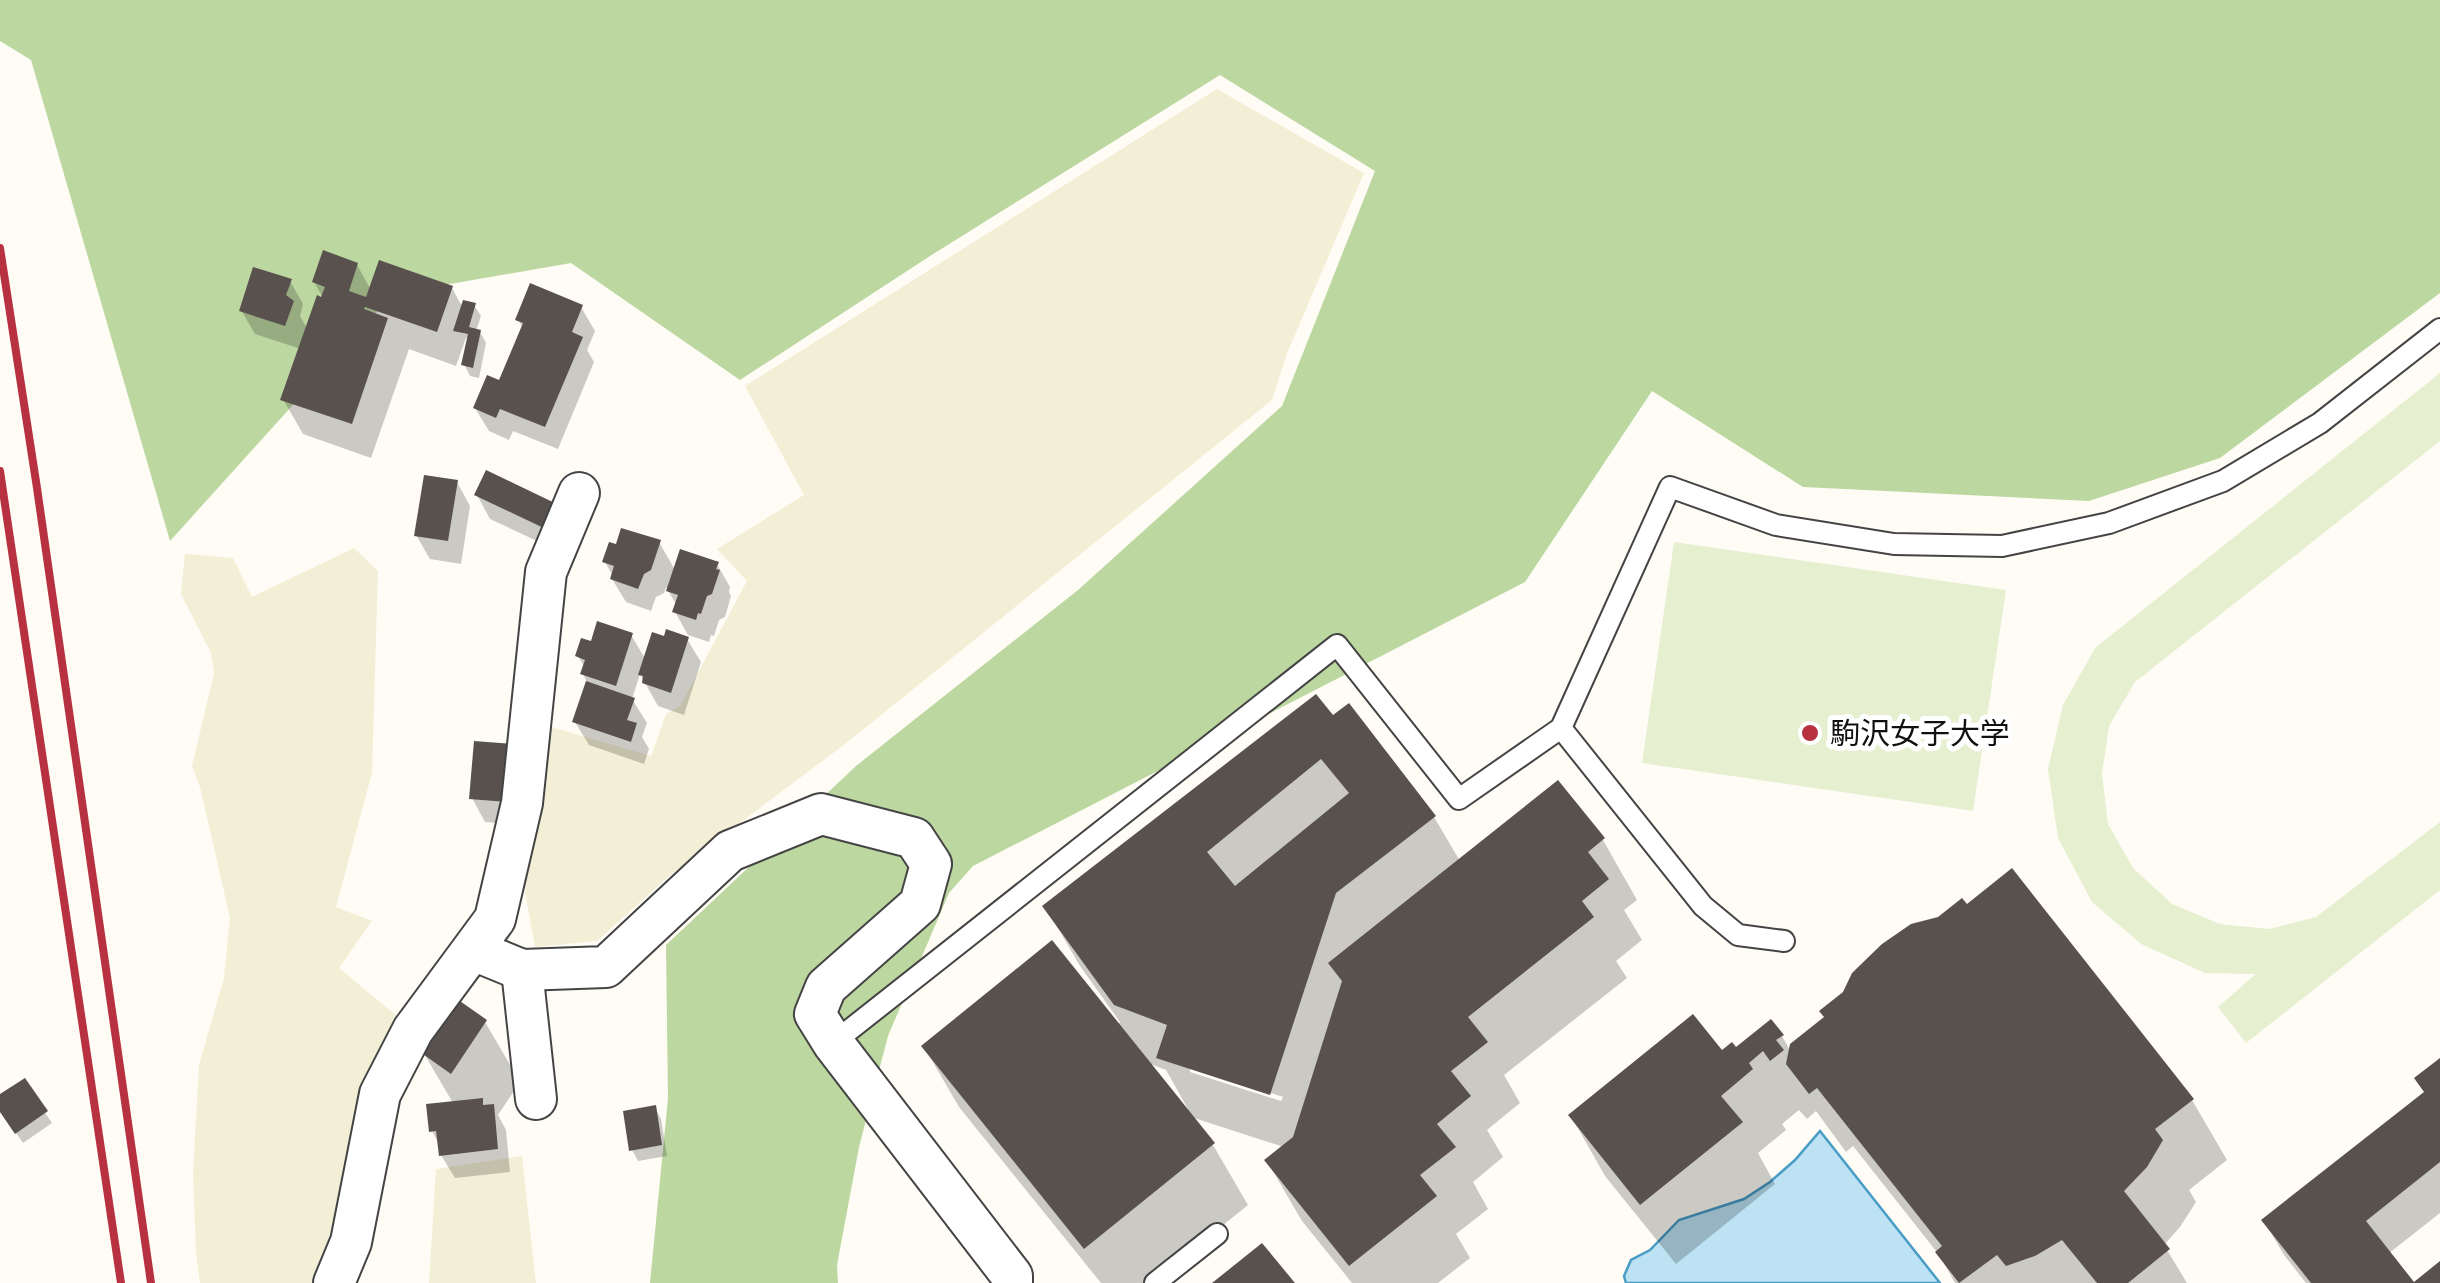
<svg xmlns="http://www.w3.org/2000/svg" width="2440" height="1283" viewBox="0 0 2440 1283" font-family="'Crimson Pro','Noto Sans JP',serif">
<style>
.farmland{fill:#f3efd6}
.forest{fill:#bdd7a0}
.pitch{fill:#e7efd1}
.water{fill:#bde2f3;stroke:#489cc5;stroke-width:2.5}
.shadow{fill:#0003;fill-rule:evenodd}
.building{fill:#59514e;fill-rule:evenodd}
.lines{fill:none;stroke-linecap:round;stroke-linejoin:round}
.service-casing{stroke:#444;stroke-width:24}
.minor-casing{stroke:#444;stroke-width:44}
.service{stroke:#fff;stroke-width:20}
.minor{stroke:#fff;stroke-width:40}
.rail{stroke:#b83141;stroke-width:8}
.poi-dot{fill:#b83141;stroke:#fff;stroke-width:4}
.labels{text-anchor:middle;dominant-baseline:central;stroke-width:10;stroke-linejoin:round;paint-order:stroke}
.poi-label{font-size:30px;fill:#111;stroke:#fff;text-anchor:start}
</style>
<rect width="100%" height="100%" fill="#fefcf5"/>
<g class="farmland">
<polygon points="1217,89 1364,173 1286,356 1272,400 845,744 668,877 597,941 535,947 524,886 544,800 548,726 651,756 666,714 680,706 747,581 717,549 804,495 745,386"/>
<polygon points="354,548 378,571 372,773 336,907 372,921 339,968 404,1022 350,1168 315,1283 200,1283 196,1254 193,1174 199,1065 224,978 230,918 200,787 192,766 214,673 211,653 181,594 185,554 233,558 252,597"/>
<polygon points="522,1156 536,1283 429,1283 436,1169"/>
</g>
<polygon class="forest" points="0,0 2440,0 2440,293 2220,458 2089,501 1803,487 1652,391 1525,582 973,866 949,893 888,1036 859,1147 837,1265 838,1283 650,1283 668,1098 666,945 856,766 1078,590 1282,406 1375,171 1220,75 930,256 740,380 571,263 393,294 170,541 31,60 0,41"/>
<g class="pitch">
<polygon points="2440,373 2440,441 2135,682 2109,726 2102,774 2108,824 2133,868 2172,904 2220,924 2269,929 2316,917 2440,822 2440,890 2246,1043 2218,1007 2256,974 2205,973 2141,944 2092,902 2058,838 2048,769 2063,705 2095,648"/>
<polygon points="1674,542 2006,590 1973,811 1642,763"/>
</g>
<polygon class="water" points="1820,1131 1940,1283 1626,1283 1624,1276 1631,1260 1650,1250 1679,1220 1744,1199 1770,1182 1795,1160"/>
<g class="shadow">
<polygon points="357,265 371,290 452,288 463,308 474,305 481,316 476,331 480,332 486,343 479,378 470,376 464,364 470,339 466,338 456,366 409,349 371,458 303,434 283,399 301,349 255,334 241,310 290,281 303,304 300,316 308,330 325,301 314,282"/>
<polygon points="581,307 595,331 587,350 594,362 558,449 513,431 509,440 489,431 475,408 500,383 523,329 518,319"/>
<polygon points="457,482 470,506 461,564 430,559 416,535"/>
<polygon points="477,495 559,508 563,553 490,519"/>
<polygon points="659,542 675,570 717,564 730,587 729,592 731,596 725,617 719,620 714,636 711,635 709,642 688,635 675,612 677,606 666,587 664,593 656,597 651,611 626,602 612,579 613,576 605,562"/>
<polygon points="631,635 646,660 687,639 701,662 684,715 658,706 640,674 632,699 647,723 642,737 649,749 644,764 589,745 575,722 588,684 583,674 585,668 578,656 592,644"/>
<path d="M1333 719 1434 817 1460 861 1603 840 1637 900 1624 910 1642 940 1616 961 1627 978 1504 1075 1520 1103 1487 1130 1503 1157 1473 1182 1488 1209 1456 1234 1470 1258 1438 1283H1352L1302 1221 1267 1161 1284 1147 1191 1117 1213 1145 1248 1205 1151 1283H1101L959 1107 924 1047 1117 1025 1120 1022 1080 966 1045 906ZM1148 1063 1166 1070 1188 1109 1186 1110ZM1190 1066 1283 1097 1281 1101 1190 1072Z"/>
<polygon points="525,770 520,825 485,822 472,798"/>
<polygon points="485,1022 520,1082 498,1115 506,1130 510,1172 455,1178 441,1155 440,1146 432,1131 453,1103 423,1052"/>
<polygon points="1782,1036 1791,1052 2192,1100 2227,1160 2189,1190 2196,1202 2180,1227 2164,1245 2187,1283 1955,1283 1940,1256 1853,1146 1846,1152 1816,1111 1807,1119 1799,1110 1782,1124 1786,1130 1758,1153 1775,1184 1676,1264 1605,1176 1571,1116 1722,1053"/>
<polygon points="2440,1061 2440,1213 2388,1254 2412,1283 2306,1283 2284,1255 2264,1221 2426,1094"/>
<polygon points="24,1081 52,1123 23,1143 0,1110 0,1098"/>
<polygon points="655,1108 661,1119 667,1156 638,1161 632,1150"/>
</g>
<g class="building">
<polygon points="323,250 358,263 349,291 366,297 379,260 453,286 437,332 365,307 364,309 388,318 352,424 280,400 317,295 321,297 325,287 312,282"/>
<polygon points="253,267 292,279 286,295 294,301 285,326 239,311"/>
<polygon points="530,283 583,305 572,332 583,337 545,427 500,409 496,418 473,408 487,375 499,380 523,323 515,320"/>
<polygon points="463,300 476,303 469,327 481,330 473,368 461,365 468,334 453,331"/>
<polygon points="486,470 561,506 550,531 474,495"/>
<polygon points="424,475 458,480 448,541 414,536"/>
<polygon points="621,528 661,540 651,570 644,574 638,589 610,579 614,566 602,562 609,542 616,544"/>
<polygon points="680,549 719,562 716,569 720,570 712,594 707,596 701,614 698,613 696,620 672,612 678,595 666,591"/>
<polygon points="597,621 633,633 616,686 580,674 585,660 575,656 581,638 591,641"/>
<polygon points="666,629 689,637 671,693 642,683 643,676 638,675 652,632 664,636"/>
<polygon points="586,681 635,698 627,720 637,723 631,742 572,722"/>
<path d="M1316 694 1333 715 1349 703 1436 816 1336 893 1270 1095 1156 1058 1167 1025 1114 1005 1042 906ZM1321 759 1349 793 1235 886 1207 852Z"/>
<polygon points="474,741 513,744 508,802 469,799"/>
<polygon points="1558,780 1605,838 1588,852 1609,879 1582,901 1594,917 1468,1017 1488,1042 1451,1071 1471,1096 1437,1124 1456,1147 1420,1175 1437,1196 1349,1266 1264,1160 1293,1137 1342,981 1328,963"/>
<polygon points="2012,868 2194,1099 2155,1129 2163,1140 2147,1167 2124,1191 2170,1249 2128,1283 2097,1283 2062,1240 2035,1256 2006,1266 1997,1255 1959,1283 1935,1252 1942,1246 1817,1088 1809,1094 1786,1064 1790,1044 1824,1017 1819,1011 1843,992 1852,973 1882,944 1911,924 1938,917 1962,898 1967,904"/>
<polygon points="1052,940 1215,1143 1084,1249 921,1046"/>
<polygon points="457,999 487,1020 451,1074 420,1052"/>
<polygon points="1693,1014 1722,1050 1732,1042 1736,1047 1771,1019 1784,1035 1776,1040 1784,1050 1770,1061 1763,1051 1749,1063 1753,1069 1721,1096 1743,1122 1640,1205 1568,1115"/>
<polygon points="2440,1058 2440,1162 2366,1221 2414,1282 2440,1261 2440,1283 2311,1283 2261,1220 2424,1092 2414,1078"/>
<polygon points="25,1078 48,1111 15,1134 0,1112 0,1094"/>
<polygon points="483,1098 483,1105 494,1104 498,1149 439,1156 436,1131 429,1132 426,1104"/>
<polygon points="656,1105 662,1145 629,1151 623,1111"/>
<polygon points="1262,1243 1295,1283 1212,1283"/>
</g>
<g class="lines">
<defs>
<g id="service">
<polyline points="1561,728 1703,906 1738,935 1784,941"/>
<polyline points="833,1043 1337,645 1459,799 1561,728 1670,487 1776,525 1894,544 2002,546 2109,523 2223,481 2320,423 2440,329"/>
<polyline points="1155,1283 1217,1234"/>
</g>
<g id="minor">
<polyline points="473,950 522,970 606,967 730,851 821,814 914,838 931,864 920,904 826,987 815,1014 833,1043 1012,1276 1012,1283"/>
<polyline points="522,970 536,1099"/>
<polyline points="334,1283 351,1242 380,1094 413,1030 495,919 522,803 546,572 579,493"/>
</g>
</defs>
<use href="#service" class="service-casing"/>
<use href="#minor" class="minor-casing"/>
<use href="#service" class="service"/>
<use href="#minor" class="minor"/>
<g class="rail">
<polyline points="0,248 37,488 151,1283"/>
<polyline points="0,471 121,1283"/>
</g>
</g>
<circle class="poi-dot" cx="1810" cy="733" r="10"/>
<g class="labels">
<g class="poi-label">
<text x="1830" y="733">駒沢女子大学</text>
</g>
</g>
</svg>
